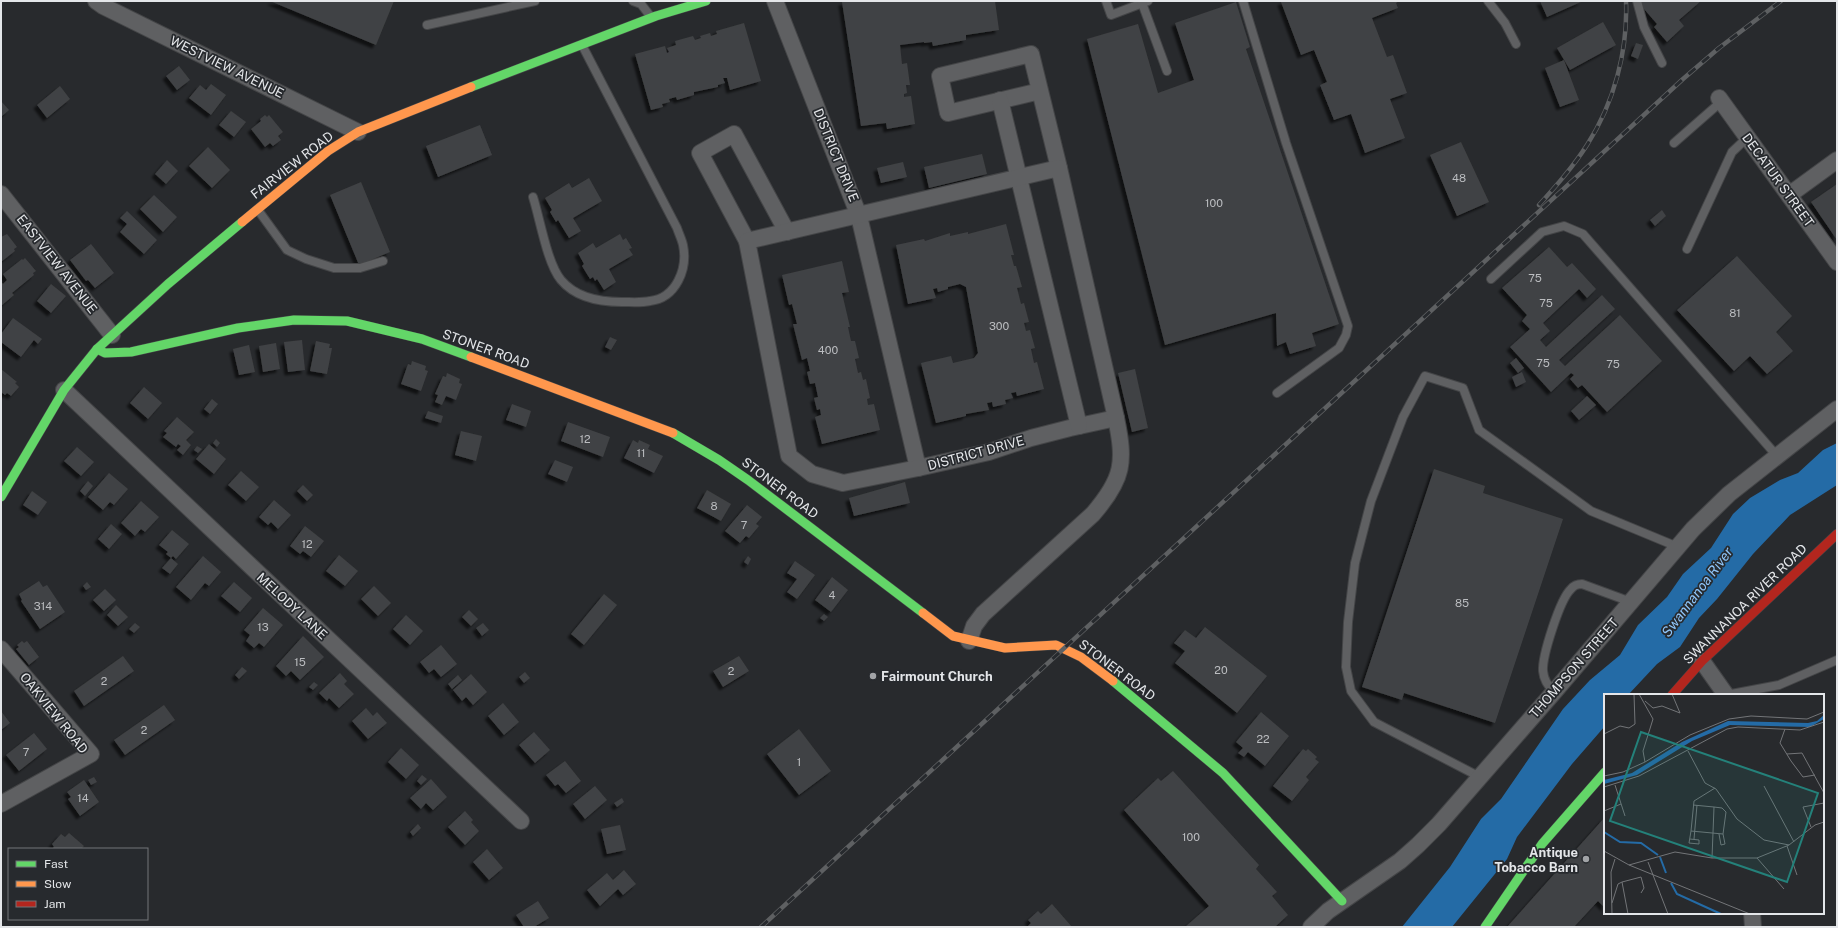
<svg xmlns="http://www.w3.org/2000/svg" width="1838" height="928" viewBox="0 0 1838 928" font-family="'Public Sans',sans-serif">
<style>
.water{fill:#246ba6}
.building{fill:#404244;filter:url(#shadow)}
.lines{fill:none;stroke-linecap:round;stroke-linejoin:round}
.lane-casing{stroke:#444547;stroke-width:10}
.street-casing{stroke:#444547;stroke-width:18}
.fast-casing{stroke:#444547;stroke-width:10}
.slow-casing{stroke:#444547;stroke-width:10}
.jam-casing{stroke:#444547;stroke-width:10}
.lane{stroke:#5f6062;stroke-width:8}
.street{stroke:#5f6062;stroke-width:16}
.fast{stroke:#63d668;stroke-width:9}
.slow{stroke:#ff974d;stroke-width:9}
.jam{stroke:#b3261e;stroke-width:9}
.rail-casing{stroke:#5e6062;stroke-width:4.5}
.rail{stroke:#272a2e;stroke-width:3;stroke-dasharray:9;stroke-linecap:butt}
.poi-dot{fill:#a2a4a7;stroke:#272a2e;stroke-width:1.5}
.labels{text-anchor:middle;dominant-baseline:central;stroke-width:3.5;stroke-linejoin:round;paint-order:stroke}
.number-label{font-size:11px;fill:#bbbdc0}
.street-label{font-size:13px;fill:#e4e6e9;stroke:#272a2e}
.poi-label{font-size:13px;font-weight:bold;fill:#e4e6e9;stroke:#272a2e;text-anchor:start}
.water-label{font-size:14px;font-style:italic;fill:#8fc5f9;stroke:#272a2e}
.inset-river{fill:none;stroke:#246ba6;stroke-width:2}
.inset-road{fill:none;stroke:#737578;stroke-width:1}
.view{fill:#24817a;fill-opacity:0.15;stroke:#24817a;stroke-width:2}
.inset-edge{fill:none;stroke:#e4e6e9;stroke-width:2}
</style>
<defs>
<filter id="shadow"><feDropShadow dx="-3.5" dy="3.5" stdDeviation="1" flood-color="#0009"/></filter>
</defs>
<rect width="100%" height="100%" fill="#282a2d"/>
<polygon class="water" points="1837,443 1837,485 1790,515 1753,554 1717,599 1699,618 1680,647 1657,664 1628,695 1605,695 1605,726 1572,764 1517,837 1507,859 1452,927 1402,927 1450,867 1481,819 1501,799 1563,709 1590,680 1620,655 1638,625 1667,597 1683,574 1711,548 1733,514 1750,498 1780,480 1798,473 1823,450"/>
<g class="building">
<polygon points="270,1 394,1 376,45"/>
<polygon points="848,1 995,1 999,30 966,35 966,40 933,46 932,42 924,43 924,42 900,45 902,64 907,63 910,85 906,85 907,93 904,94 904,97 911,96 915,124 887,129 886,123 861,126 842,2"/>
<polygon points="1283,1 1399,1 1396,3 1398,8 1372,18 1387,57 1393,55 1407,93 1390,99 1405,138 1365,153 1351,114 1334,120 1320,85 1327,82 1314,50 1301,55 1281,2"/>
<polygon points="1540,1 1583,1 1547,17"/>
<polygon points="1641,1 1701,1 1679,20 1684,26 1667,42 1654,27 1657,24 1644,9"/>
<polygon points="1236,2 1250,47 1246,49 1339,324 1312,333 1316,346 1290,354 1286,342 1277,346 1276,313 1165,345 1087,39 1138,24 1158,93 1194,80 1175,23"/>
<polygon points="1603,22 1616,45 1570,70 1557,48"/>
<polygon points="744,23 761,81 730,90 727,78 723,78 725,83 718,85 718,87 694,92 694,95 677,100 676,97 669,99 670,102 662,104 663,107 651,110 635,54 665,46 667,53 669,52 667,48 676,45 675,41 693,36 695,40 701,38 700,36 710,33 711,36 717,34 716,31"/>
<polygon points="1636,43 1643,45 1638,59 1631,56"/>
<polygon points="1564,60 1579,100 1560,107 1545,68"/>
<polygon points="179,66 190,80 177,90 166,76"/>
<polygon points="211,84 226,95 211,115 189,98 200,85 206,90"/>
<polygon points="60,86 70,99 47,118 37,105"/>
<polygon points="1,101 9,110 1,117"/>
<polygon points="231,111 246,122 234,137 219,125"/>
<polygon points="265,115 267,117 269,115 283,132 278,136 281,140 273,146 270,143 265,147 251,129 261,121 260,119"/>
<polygon points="480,125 492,155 438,177 426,146"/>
<polygon points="1461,142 1489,202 1457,216 1430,155"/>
<polygon points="208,147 230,170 212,188 189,166"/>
<polygon points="982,154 987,174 929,188 924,167"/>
<polygon points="167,160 178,171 166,184 155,174"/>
<polygon points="903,162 907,177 881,183 877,168"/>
<polygon points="589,178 602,201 573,218 581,231 569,238 558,220 556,222 550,212 552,210 545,198 569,183 572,188"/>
<polygon points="361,182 390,252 359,265 330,195"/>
<polygon points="1837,184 1837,240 1811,202"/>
<polygon points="154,195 177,217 163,232 140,209"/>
<polygon points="1662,210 1666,216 1655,226 1650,220"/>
<polygon points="127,211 157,240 144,254 120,232 127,224 120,218"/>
<polygon points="1006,224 1014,255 1011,255 1014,266 1016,266 1022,287 1017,288 1021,304 1024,303 1029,322 1024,323 1026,331 1030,330 1035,348 1031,349 1034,363 1037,362 1044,389 1017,396 1016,392 1011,393 1013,398 1005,400 1006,404 993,407 992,402 987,403 989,410 966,414 966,416 936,423 921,363 951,356 953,363 974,358 978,353 966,287 960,284 948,287 948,289 938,292 937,288 933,289 936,298 908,304 896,245 924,239 925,241 950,233 950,236 968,232 968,234"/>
<polygon points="7,234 17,247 14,249 15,251 1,262 1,237"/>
<polygon points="620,234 623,240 626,238 632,248 629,249 633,255 609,269 616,282 604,290 597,279 595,281 593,277 590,279 582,266 584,264 578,253 593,243 596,248"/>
<polygon points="91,244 114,273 95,288 88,280 86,281 70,260"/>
<polygon points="1549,247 1567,267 1572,263 1596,289 1587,298 1579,289 1543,323 1550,331 1540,340 1546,347 1602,295 1615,309 1559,360 1565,366 1620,315 1662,361 1607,412 1582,385 1578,388 1570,379 1574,375 1571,373 1551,392 1510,347 1530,329 1522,321 1527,315 1502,288"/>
<polygon points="1737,256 1792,316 1776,332 1793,351 1767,374 1750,356 1734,371 1677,310"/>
<polygon points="25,258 36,271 33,273 34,275 12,293 14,295 1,306 1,282 3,284 7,280 3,274 22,259 23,260"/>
<polygon points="842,261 849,292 842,293 850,327 848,327 851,341 855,341 859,358 855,359 858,373 861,372 863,380 866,379 870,398 867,399 868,405 874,404 880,430 822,444 815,417 821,415 820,409 817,410 814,398 818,397 815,383 810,384 807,372 810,371 807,358 802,360 793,324 797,324 792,304 789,305 782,275"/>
<polygon points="51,284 66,296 51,313 37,301"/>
<polygon points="13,318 42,339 38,344 34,340 21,357 1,342 1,334"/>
<polygon points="610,337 617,340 611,350 605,347"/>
<polygon points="302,340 305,370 288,372 284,342"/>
<polygon points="316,341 330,344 329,348 332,348 327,374 310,371"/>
<polygon points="276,343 280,369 263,372 259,346"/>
<polygon points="249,345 255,372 239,375 233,349"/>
<polygon points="1516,358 1524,368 1518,373 1510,363"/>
<polygon points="412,361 426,366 425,370 428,371 421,391 401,384 408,364 411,365"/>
<polygon points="1,369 17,382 15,383 19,387 11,396 7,393 5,395 1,392"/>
<polygon points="1135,369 1148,428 1132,432 1118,373"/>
<polygon points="1522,372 1526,382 1516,387 1512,377"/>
<polygon points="447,373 460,379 459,383 462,384 456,400 446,396 442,405 435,402 438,395 435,394 443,376 446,377"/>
<polygon points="144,387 162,403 148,419 130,403"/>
<polygon points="1587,396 1596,405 1579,420 1571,411"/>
<polygon points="212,399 218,404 210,414 204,409"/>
<polygon points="512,404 531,411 526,427 506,420"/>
<polygon points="428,411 443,416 441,423 425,418"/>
<polygon points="177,417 194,432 186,440 191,445 183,455 177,450 181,446 178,444 176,447 163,437 167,433 164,431"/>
<polygon points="568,422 610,437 603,457 561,441"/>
<polygon points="461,431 482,436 476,461 455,455"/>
<polygon points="216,439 220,443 217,447 213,443"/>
<polygon points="633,440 638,443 639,440 650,445 648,449 663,456 654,473 624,458"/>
<polygon points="209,444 226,459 214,474 196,459"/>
<polygon points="197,446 202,449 198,453 194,450"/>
<polygon points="77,447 94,462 81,476 64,461"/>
<polygon points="555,460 573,467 567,482 548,474"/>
<polygon points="1434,469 1485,486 1483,493 1563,519 1495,723 1404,693 1402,700 1362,687"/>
<polygon points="241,471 259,487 246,501 228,485"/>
<polygon points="109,473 128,489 114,505 110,502 103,510 88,497"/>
<polygon points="88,481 93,486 85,496 80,491"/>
<polygon points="905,482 910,503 854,516 849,498"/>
<polygon points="303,485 313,495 307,501 297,491"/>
<polygon points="707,490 731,504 721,521 697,508"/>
<polygon points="32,491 47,502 38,515 23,505"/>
<polygon points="274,500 291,515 278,529 271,522 268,525 259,517"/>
<polygon points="141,501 159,517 145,532 141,529 135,536 121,523"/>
<polygon points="747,505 762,517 756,524 759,526 749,538 746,536 740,543 725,531"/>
<polygon points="111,524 122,534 109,549 98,539"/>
<polygon points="305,526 324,541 311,557 303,551 300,554 290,546"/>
<polygon points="172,530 189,544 176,559 173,556 171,558 166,554 168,552 159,545"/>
<polygon points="339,555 358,571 345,586 326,571"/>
<polygon points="203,556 221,572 209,586 205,583 191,600 176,587"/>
<polygon points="748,556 751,559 748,565 744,562"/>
<polygon points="171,558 178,564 170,574 162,568"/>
<polygon points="795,561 815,575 797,599 787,592 797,579 787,573"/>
<polygon points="832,577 848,590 831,612 815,600"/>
<polygon points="39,581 43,587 47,585 65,612 40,629 21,601 22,600 19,594"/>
<polygon points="87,582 91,587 86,590 83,586"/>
<polygon points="234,582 252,598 240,612 221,596"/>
<polygon points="374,586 391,603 378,616 361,599"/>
<polygon points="105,589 116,600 104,611 93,600"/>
<polygon points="604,594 617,605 584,645 571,634"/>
<polygon points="116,605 128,617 118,626 107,615"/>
<polygon points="263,608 283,625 264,647 259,643 254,648 246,641 250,635 244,630"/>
<polygon points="469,610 478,619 471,626 462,617"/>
<polygon points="824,614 828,617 824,621 820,618"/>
<polygon points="406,615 423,631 410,645 393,629"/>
<polygon points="135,623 140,627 134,633 129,629"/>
<polygon points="483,623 489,630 482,636 476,628"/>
<polygon points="1205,627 1267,676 1237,713 1175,663 1185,651 1174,643 1185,630 1196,638"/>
<polygon points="303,636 324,657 300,680 291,671 286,676 276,666"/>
<polygon points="22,641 24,643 27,641 39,657 29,665 16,649 19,647 17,645"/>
<polygon points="441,645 457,664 441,677 434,669 429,673 420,662"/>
<polygon points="123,656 134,671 84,706 74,691"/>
<polygon points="739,656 749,671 723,687 713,671"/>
<polygon points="242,667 247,671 239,679 235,675"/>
<polygon points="525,672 530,678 524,683 519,677"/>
<polygon points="340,673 347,681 344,684 354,694 339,708 329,698 327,701 319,693"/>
<polygon points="471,674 487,692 473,705 466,697 462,701 453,690"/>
<polygon points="458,675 462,680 452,689 448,684"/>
<polygon points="314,682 318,685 313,690 309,687"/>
<polygon points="503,703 519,722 504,735 488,716"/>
<polygon points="164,705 175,720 125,755 114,740"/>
<polygon points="366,708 373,716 377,712 387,723 368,739 352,721"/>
<polygon points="1,711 10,723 1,730"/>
<polygon points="1261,712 1289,736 1265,766 1248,752 1244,757 1238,753 1243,748 1236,742"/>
<polygon points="799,729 831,771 799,795 767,754"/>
<polygon points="534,732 550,750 535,763 519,745"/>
<polygon points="34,733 47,749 19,771 6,755"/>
<polygon points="401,748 419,765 406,779 388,762"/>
<polygon points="1303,749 1306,751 1308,749 1317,757 1315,759 1319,762 1306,777 1309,780 1292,801 1273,786"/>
<polygon points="565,761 581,781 566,793 558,784 555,786 546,775"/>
<polygon points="1173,771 1259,865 1256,869 1277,892 1272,896 1288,915 1275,927 1185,927 1209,906 1124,810 1158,778 1161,781"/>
<polygon points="422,775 427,779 421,785 417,781"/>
<polygon points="94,777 97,782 91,785 88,780"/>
<polygon points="431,779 447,797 433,810 426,803 421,809 410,798"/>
<polygon points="84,780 99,802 80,816 68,799 71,797 67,792"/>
<polygon points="595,786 607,800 585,819 573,804"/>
<polygon points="622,798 624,802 617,807 614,803"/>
<polygon points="465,811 473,820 471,822 479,831 465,845 448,827"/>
<polygon points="1605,817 1605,908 1598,901 1574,927 1507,927"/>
<polygon points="418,824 421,828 413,836 410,832"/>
<polygon points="620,825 626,850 607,854 601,829"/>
<polygon points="69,833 84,846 81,849 52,849 54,847 52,844 61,834 65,837"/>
<polygon points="487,849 503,868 489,880 473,862"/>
<polygon points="624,870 636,884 623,895 618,889 600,906 587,890 607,873 613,880"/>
<polygon points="538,901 549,918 534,927 524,927 516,915"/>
<polygon points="1052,904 1072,927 1027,927 1031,923 1028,920 1038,911 1041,914"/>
</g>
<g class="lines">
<defs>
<g id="lane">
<polyline points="633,1 641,4 651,17"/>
<polyline points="1106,1 1111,15 1148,1"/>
<polyline points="1243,1 1286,143 1348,326 1346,335 1339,348 1277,393"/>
<polyline points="1488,1 1505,23 1516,44"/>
<polyline points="1637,1 1644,27 1662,63"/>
<polyline points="1142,3 1167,71"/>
<polyline points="427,25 535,1"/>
<polyline points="1674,143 1722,101"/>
<path d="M533 197C540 219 547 263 561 280 576 298 600 302 622 302 631 302 641 303 650 301 676 298 688 269 683 245 682 240 679 234 677 228L582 45"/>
<polyline points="258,210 287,250 306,259 334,268 360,268 383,261"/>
<polyline points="1687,249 1732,152 1748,137"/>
<polyline points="1491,279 1542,232 1564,226 1583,234 1777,456"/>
<path d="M1554 692C1548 685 1544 681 1543 671 1542 656 1560 599 1571 589 1574 585 1577 584 1582 584L1631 602"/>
<polyline points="1726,695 1779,685 1837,660"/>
<polyline points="1480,777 1374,722 1351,691 1346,667 1348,622 1355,563 1371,501 1403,417 1425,376 1463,388 1479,430 1591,511 1678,547"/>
</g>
<g id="street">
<polyline points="96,1 103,6 358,132"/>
<polyline points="775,1 859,216 918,468 989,452 1031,438 1070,428 1116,418"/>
<polyline points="1040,91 948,113 940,76 1031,54 1059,168"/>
<polyline points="1719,98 1837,262"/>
<polyline points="1000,100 1079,426"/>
<polyline points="1,194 112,335"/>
<polyline points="1789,195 1837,160"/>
<polyline points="747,241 700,153 734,134 787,232"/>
<polyline points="64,390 521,821"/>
<path d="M918 468 843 483 812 474 789 456 747 241 1059 168 1116 418C1125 462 1124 478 1093 514L983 614 974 626 969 641"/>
<polyline points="1,649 91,754 1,804"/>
<polyline points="1702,661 1726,695"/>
<polyline points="1752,913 1753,927"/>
<polyline points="1311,927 1328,911 1400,861 1418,845 1439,824 1554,692 1693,529 1729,494 1837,409"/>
</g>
<g id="fast">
<polyline points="471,87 656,16 706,1"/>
<polyline points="97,349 105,353 131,352 238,328 294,320 347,321 422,339 471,357"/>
<polyline points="673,433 719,460 748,480 923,613"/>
<polyline points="1,497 64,390 97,349 168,284 242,222"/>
<polyline points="1113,681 1223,773 1342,901"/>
<polyline points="1485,927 1542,844 1605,772"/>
</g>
<g id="slow">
<polyline points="242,222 328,151 358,132 471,87"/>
<polyline points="471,357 673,433"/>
<polyline points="923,613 953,636 1005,648 1056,645 1081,657 1113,681"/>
</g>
<polyline id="jam" points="1672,695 1702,661 1837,534"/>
</defs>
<use href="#lane" class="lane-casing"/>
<use href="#street" class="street-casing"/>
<use href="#fast" class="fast-casing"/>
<use href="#slow" class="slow-casing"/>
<use href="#jam" class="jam-casing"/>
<use href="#lane" class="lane"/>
<use href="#street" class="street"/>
<use href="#fast" class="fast"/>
<use href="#slow" class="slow"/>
<use href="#jam" class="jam"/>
<defs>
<g id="rail">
<path d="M1539 205C1556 186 1573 167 1587 145 1614 103 1628 51 1626 1"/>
<polyline points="761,927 1683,79 1719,48 1781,1"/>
</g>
</defs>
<use href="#rail" class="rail-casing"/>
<use href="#rail" class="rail"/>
</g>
<g class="poi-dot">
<circle cx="873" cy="676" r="4"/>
<circle cx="1586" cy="859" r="4"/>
</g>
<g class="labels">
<g class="number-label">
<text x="1459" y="178">48</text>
<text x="1214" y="203">100</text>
<text x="1535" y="278">75</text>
<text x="1546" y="303">75</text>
<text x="1735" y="313">81</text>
<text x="999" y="326">300</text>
<text x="828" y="350">400</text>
<text x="1543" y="363">75</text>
<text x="1613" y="364">75</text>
<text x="585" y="439">12</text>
<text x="641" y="453">11</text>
<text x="714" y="506">8</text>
<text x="744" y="525">7</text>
<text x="307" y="544">12</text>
<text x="832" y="595">4</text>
<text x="1462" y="603">85</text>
<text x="43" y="606">314</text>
<text x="263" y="627">13</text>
<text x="300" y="662">15</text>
<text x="1221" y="670">20</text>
<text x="731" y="671">2</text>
<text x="104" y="681">2</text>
<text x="144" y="730">2</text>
<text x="1263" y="739">22</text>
<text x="26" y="752">7</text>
<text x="799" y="762">1</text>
<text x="83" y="798">14</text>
<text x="1191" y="837">100</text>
</g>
<g class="street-label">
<text transform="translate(227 67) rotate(26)">WESTVIEW AVENUE</text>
<text transform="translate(836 155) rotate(68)">DISTRICT DRIVE</text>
<text transform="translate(292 165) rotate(-38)">FAIRVIEW ROAD</text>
<text transform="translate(1778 180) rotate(54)">DECATUR STREET</text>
<text transform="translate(57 264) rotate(52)">EASTVIEW AVENUE</text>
<text transform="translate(486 349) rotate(20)">STONER ROAD</text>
<text transform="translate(976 453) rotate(-15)">DISTRICT DRIVE</text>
<text transform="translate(780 488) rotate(37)">STONER ROAD</text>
<text transform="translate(1745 604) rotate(-44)">SWANNANOA RIVER ROAD</text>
<text transform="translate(292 606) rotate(43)">MELODY LANE</text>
<text transform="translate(1574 668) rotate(-49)">THOMPSON STREET</text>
<text transform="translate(1117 670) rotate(37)">STONER ROAD</text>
<text transform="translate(54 713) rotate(51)">OAKVIEW ROAD</text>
</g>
<g class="poi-label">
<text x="881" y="676">Fairmount Church</text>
<text x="1578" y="852" text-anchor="end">Antique<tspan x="1578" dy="15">Tobacco Barn</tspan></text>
</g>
<g class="water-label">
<text transform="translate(1697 592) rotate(-53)">Swannanoa River</text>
</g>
</g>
<g transform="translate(1604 694)">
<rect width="220" height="220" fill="#282a2d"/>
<path d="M220 21V25L206 33 126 31 88 47 33 81 0 90V86L28 79 78 48 124 27 204 29 213 27Z" fill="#246ba6"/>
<path class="inset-river" d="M0 138 16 148 37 149 54 161M56 163 62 179M67 189 73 200 117 220"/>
<path class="inset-road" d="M35 0 49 25 39 57 41 68M41 7 49 14 58 12 76 19 68 0M181 35 176 49 187 67 199 83 211 81M0 40 16 32 25 34 31 30 30 0M84 57 101 89 112 95 133 125 160 146 185 151M183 60 198 59 220 99M0 82 19 78 41 68 86 41 125 25 147 22 203 25 220 18M11 91 21 122M160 92 190 148M0 93 35 82 123 35 134 33 196 36 220 28M89 111 110 113 108 164M110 113 118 114 122 118 119 140 87 137 90 107 111 94M0 117 17 110M207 133 199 113 220 109M115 140 117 151 121 150 119 140M86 145 95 146V150L85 149 87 137M90 145 93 111M183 152 193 181M0 157 25 171 146 220M153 164 180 195M44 168 64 220M25 171 71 158 108 164H153L185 151 211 131 220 128M18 188 24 220M8 209 14 190 18 188 37 183 40 194 37 199M8 220 7 178 11 165"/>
<path class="view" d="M37 38 214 99 183 188 6 127Z"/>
<rect width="220" height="220" class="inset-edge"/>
</g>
<rect width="1838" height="928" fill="none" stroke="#e4e6e9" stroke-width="4"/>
<rect x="8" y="848" width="140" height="72" fill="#272a2e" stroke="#737579"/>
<rect x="16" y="861" width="20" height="6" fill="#63d668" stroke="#737579"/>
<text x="44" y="868" font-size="12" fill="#e4e6e9">Fast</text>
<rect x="16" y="881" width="20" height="6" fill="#ff974d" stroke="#737579"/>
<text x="44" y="888" font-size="12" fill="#e4e6e9">Slow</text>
<rect x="16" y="901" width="20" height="6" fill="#b3261e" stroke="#737579"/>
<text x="44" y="908" font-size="12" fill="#e4e6e9">Jam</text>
</svg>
